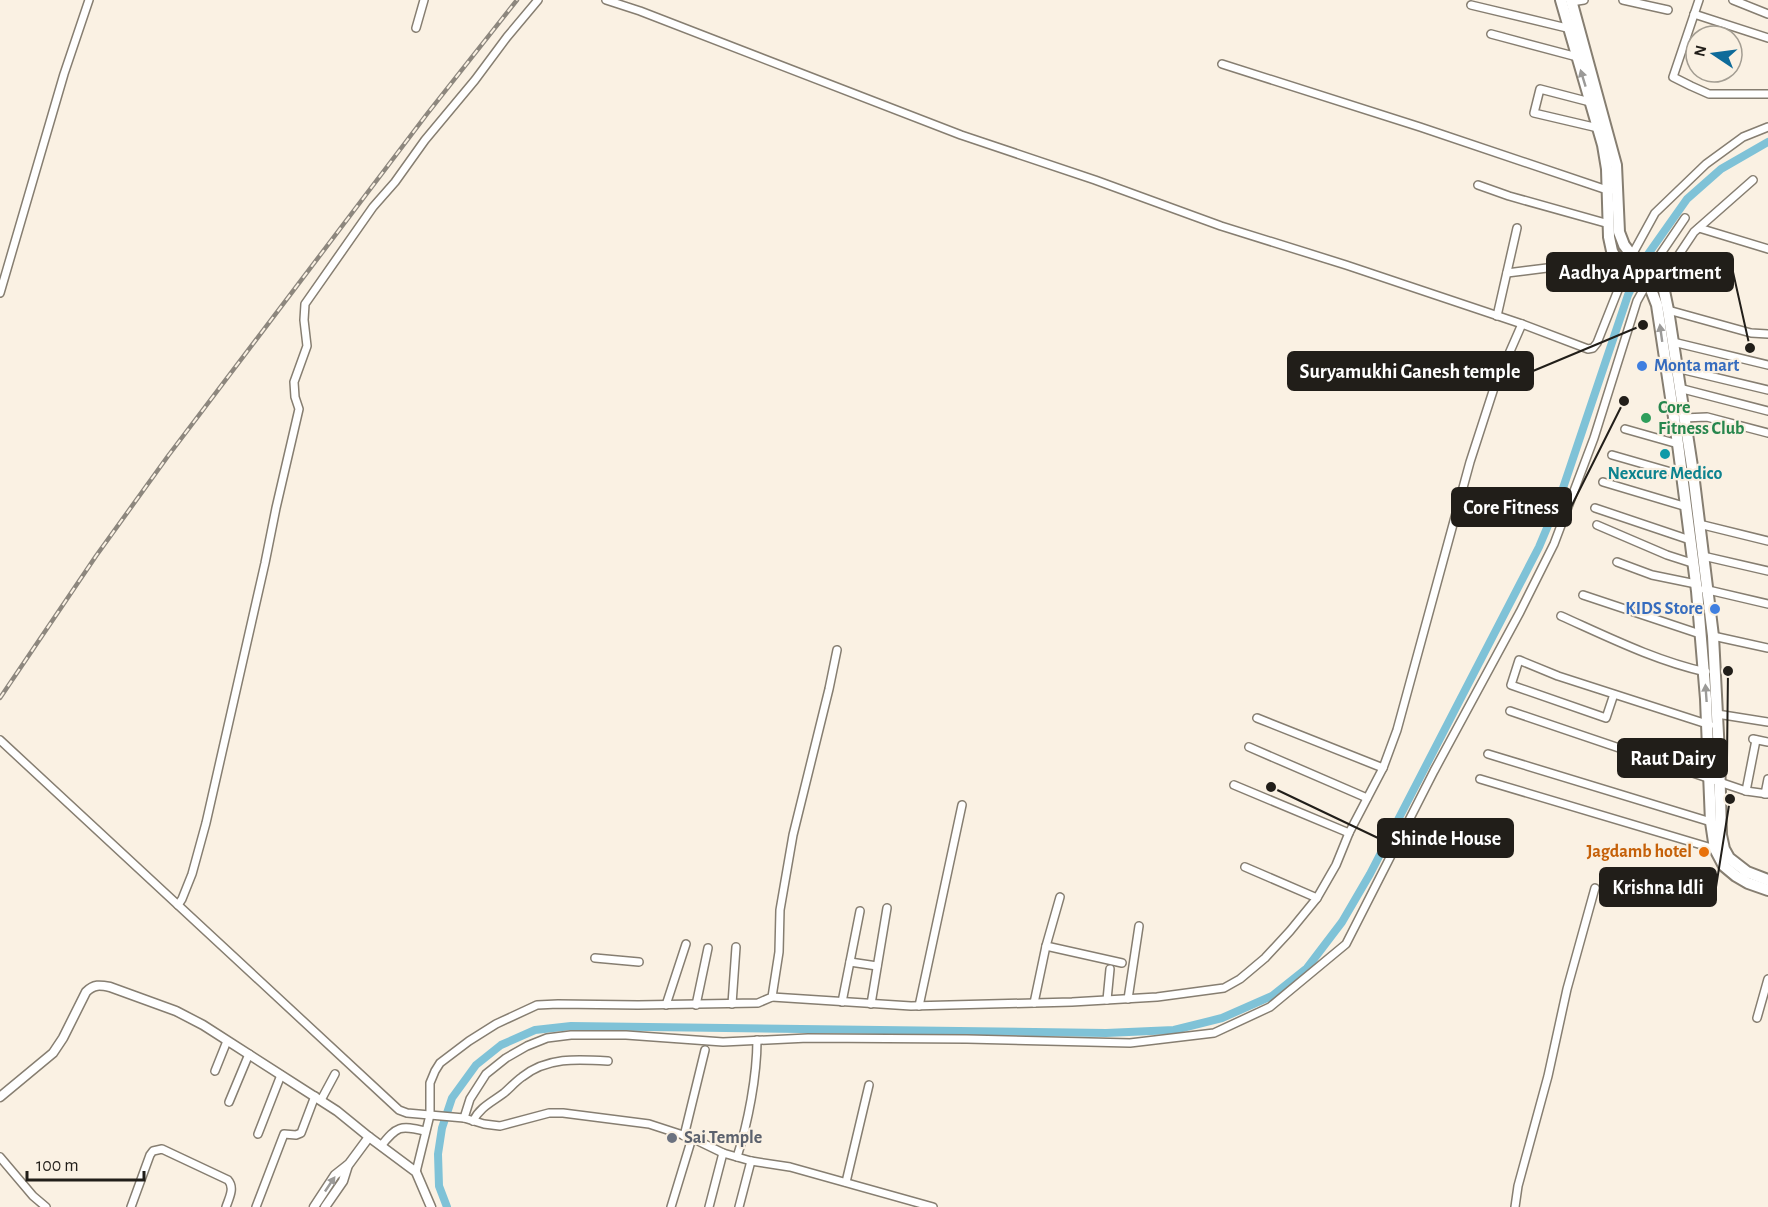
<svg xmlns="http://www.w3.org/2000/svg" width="1768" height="1207" viewBox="0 0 1768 1207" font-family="'Alegreya Sans',sans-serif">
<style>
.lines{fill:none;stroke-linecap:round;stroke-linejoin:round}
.canal{stroke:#7fc2d7;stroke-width:8}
.minor-casing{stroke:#867e71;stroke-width:10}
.tertiary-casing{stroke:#867e71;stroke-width:11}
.primary-casing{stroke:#867e71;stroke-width:14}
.minor{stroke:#fff;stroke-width:7}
.tertiary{stroke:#fff;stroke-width:8}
.primary{stroke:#fff;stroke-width:10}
.rail-casing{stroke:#8d877e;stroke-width:4.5}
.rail{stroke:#faf1e3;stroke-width:2;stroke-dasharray:7;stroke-linecap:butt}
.oneway{fill:#9b9a98}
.shop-dot{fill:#3f7fe0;stroke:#faf1e3;stroke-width:2}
.leisure-dot{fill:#2e9e5b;stroke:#faf1e3;stroke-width:2}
.culture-dot{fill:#0f9aa8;stroke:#faf1e3;stroke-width:2}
.food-dot{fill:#e8710a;stroke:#faf1e3;stroke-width:2}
.worship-dot{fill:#6b7280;stroke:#faf1e3;stroke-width:2}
.labels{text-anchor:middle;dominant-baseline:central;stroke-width:4.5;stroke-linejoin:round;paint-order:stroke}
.shop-label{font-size:18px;font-weight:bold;fill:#366cbe;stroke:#faf1e3;text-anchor:start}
.leisure-label{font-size:18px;font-weight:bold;fill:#27864d;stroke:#faf1e3;text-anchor:start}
.culture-label{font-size:18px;font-weight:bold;fill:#0d838f;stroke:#faf1e3}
.food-label{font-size:18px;font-weight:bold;fill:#c56008;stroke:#faf1e3;text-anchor:end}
.worship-label{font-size:18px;font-weight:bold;fill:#5b616d;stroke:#faf1e3;text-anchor:start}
.leader{fill:none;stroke:#211e19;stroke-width:2}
.callout-dot{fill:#211e19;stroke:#faf1e3;stroke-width:2}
.callout{fill:#211e19;stroke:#211e19;stroke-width:2}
.callout-label{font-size:20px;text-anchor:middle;font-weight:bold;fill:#fff}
</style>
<rect width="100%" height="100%" fill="#faf1e3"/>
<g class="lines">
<polyline class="canal" points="447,1207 439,1186 438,1154 442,1128 452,1098 476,1065 501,1045 535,1030 571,1026 1106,1033 1174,1030 1222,1018 1272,996 1307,968 1342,922 1370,874 1539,547 1560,497 1628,295 1646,257 1687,199 1721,169 1768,142"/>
<defs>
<g id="minor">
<polyline points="606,0 640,11 961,135 1095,180 1221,226 1346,265 1522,324 1588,349 1593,348 1597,343 1632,255 1655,213 1706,164 1743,137 1768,127"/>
<polyline points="1623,0 1668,10"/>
<polyline points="1699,0 1673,77 1691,86 1709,94 1768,94"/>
<polyline points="1733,0 1768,14"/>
<polyline points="1571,2 1584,0"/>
<polyline points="1471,5 1571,29"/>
<polyline points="1694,14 1768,38"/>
<polyline points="416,28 424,0"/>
<polyline points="1491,34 1581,58"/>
<polyline points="1222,64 1420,127 1610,191"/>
<polyline points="1590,102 1540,89 1534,113 1598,128"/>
<polyline points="1478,185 1509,196 1609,224"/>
<polyline points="1699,228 1768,249"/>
<polyline points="1649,271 1685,218"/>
<polyline points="1507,273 1547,268 1585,267 1611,271 1622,266"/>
<polyline points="1660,283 1694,232 1753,180"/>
<polyline points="0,293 64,74 89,0"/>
<polyline points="1668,310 1751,333 1768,334"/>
<polyline points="1497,316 1517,228"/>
<polyline points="1673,342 1768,365"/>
<polyline points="1676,368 1768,390"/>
<polyline points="1679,388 1768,411"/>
<polyline points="1683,418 1707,417 1768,433"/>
<polyline points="1625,429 1678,444"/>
<polyline points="1612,455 1685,476"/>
<polyline points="1603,482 1687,507"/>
<polyline points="1595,508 1690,540"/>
<polyline points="1699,524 1768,541"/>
<polyline points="1597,525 1667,555 1692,563"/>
<polyline points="1703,556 1768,571"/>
<polyline points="1617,562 1652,575 1696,584"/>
<polyline points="1704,589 1768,604"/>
<polyline points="1583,595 1700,634"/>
<path d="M1561 616C1608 637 1656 661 1706 672"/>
<polyline points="1713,636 1768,648"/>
<polyline points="1614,694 1606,718 1511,685 1519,660 1558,676 1710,725"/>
<polyline points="1510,711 1746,791 1768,794"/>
<polyline points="1717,714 1768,722"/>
<polyline points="1257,718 1383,768"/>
<polyline points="1753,739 1768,742"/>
<polyline points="0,740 399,1110 407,1113 464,1118 484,1124 500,1126 549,1113 563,1113 649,1124 692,1138 723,1153 751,1161 790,1167 933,1207"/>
<polyline points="1249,747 1367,798"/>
<polyline points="1488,754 1711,822"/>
<polyline points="1480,779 1715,849"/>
<polyline points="1234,785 1349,833"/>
<polyline points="1746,791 1756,740"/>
<polyline points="1765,794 1768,779"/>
<polyline points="1245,867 1317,898"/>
<polyline points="178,905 182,899 192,874 206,823 265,563 276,508 299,409 295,397 294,382 307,346 304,320 305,304 373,207 395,182 425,140 475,80 507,37 538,0"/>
<polyline points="1046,946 1122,963"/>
<polyline points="595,958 639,962"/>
<polyline points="850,962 877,966"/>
<polyline points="772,997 911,1006 1072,1002 1157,997 1224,988 1240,979 1265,958 1290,931 1317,898 1336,865 1349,833 1383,768 1397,730 1470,462 1494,388 1522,324"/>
<polyline points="1128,999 1139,926"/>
<polyline points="1107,1000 1110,969"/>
<polyline points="842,1002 860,911"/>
<polyline points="1034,1003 1046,946 1060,897"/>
<polyline points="732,1004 736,947"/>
<polyline points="871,1004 887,908"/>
<polyline points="666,1005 686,944"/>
<polyline points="696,1005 708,948"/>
<polyline points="919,1006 962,805"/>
<polyline points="1757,1018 1768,979"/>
<polyline points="215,1071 227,1041"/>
<polyline points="321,1100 335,1074"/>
<polyline points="229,1102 249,1054"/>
<polyline points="464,1118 470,1099 486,1074 506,1058 527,1046 547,1038 571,1035 626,1035 723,1042 808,1038 967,1039 1130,1043 1214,1033 1270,1007 1346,944 1434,771 1520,612 1554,544 1594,438 1637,301 1646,285"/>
<path d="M473 1121C480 1107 492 1102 504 1093 510 1088 515 1082 522 1077 547 1057 577 1059 608 1061"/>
<polyline points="258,1134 281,1075"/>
<polyline points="684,1136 705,1050"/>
<path d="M381 1146C397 1126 400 1125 425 1131"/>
<polyline points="0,1157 33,1196 46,1207"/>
<path d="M737 1157C748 1123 757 1076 757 1040"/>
<polyline points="416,1172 430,1115 430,1083 435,1071 440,1063 469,1041 496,1024 537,1005 558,1004 638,1005 758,1003 772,997 779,952 780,910 793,835 829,689 837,650"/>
<polyline points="846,1182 869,1085"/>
<path d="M131 1207 150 1155 153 1151 162 1149 228 1180C235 1188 229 1198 226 1207"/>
<polyline points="256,1207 284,1134 296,1135 301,1133 315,1096"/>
<polyline points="671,1207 692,1138"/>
<polyline points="709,1207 723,1153"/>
<polyline points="739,1207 751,1161"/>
<polyline points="1515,1207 1518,1186 1548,1076 1567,989 1595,888"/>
</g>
<g id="tertiary">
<path d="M0 1097 53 1053 63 1038 86 992C94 984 100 985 110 987L176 1011 203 1025 337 1111 369 1137 416 1172 431 1207"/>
<polyline points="314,1207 335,1175 349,1164 369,1137"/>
<polyline points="325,1207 343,1181 348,1165"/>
</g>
<g id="primary">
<polyline points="1561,0 1603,145 1607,169 1609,237 1612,251 1617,261 1626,270 1650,287 1657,305 1678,444 1697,591 1706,699 1711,822 1715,849 1724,866 1736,876 1748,883 1768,890"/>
<polyline points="1571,0 1616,165 1619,232 1624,245 1636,261 1658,279 1663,286 1668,310 1693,473 1713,636 1719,754 1721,835 1724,849 1729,858 1747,872 1768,880"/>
</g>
</defs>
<use href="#minor" class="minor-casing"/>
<use href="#tertiary" class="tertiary-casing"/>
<use href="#primary" class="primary-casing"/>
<use href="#minor" class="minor"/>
<use href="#tertiary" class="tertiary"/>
<use href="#primary" class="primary"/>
<defs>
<polyline id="rail" points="0,698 96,556 168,456 427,114 517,0"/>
</defs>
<use href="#rail" class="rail-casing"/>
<use href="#rail" class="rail"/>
</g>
<defs><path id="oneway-solid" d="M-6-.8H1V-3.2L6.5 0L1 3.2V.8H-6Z" transform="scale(1.5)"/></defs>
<g class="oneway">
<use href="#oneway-solid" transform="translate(1583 78) rotate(-107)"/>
<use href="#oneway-solid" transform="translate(1661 333) rotate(-98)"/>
<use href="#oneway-solid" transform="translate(1706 693) rotate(-94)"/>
<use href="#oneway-solid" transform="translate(330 1184) rotate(-56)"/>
</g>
<g class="shop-dot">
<circle cx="1642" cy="366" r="6"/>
<circle cx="1715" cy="609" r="6"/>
</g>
<circle class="leisure-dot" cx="1646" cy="418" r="6"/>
<circle class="culture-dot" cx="1665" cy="454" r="6"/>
<circle class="food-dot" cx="1704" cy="852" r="6"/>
<circle class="worship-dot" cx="672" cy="1138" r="6"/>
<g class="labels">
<g class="shop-label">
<text x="1654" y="366">Monta mart</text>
<text x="1703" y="609" text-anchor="end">KIDS Store</text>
</g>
<g class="leisure-label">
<text x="1658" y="408">Core<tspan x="1658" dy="21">Fitness Club</tspan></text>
</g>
<g class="culture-label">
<text x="1665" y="474">Nexcure Medico</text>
</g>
<g class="food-label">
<text x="1692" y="852">Jagdamb hotel</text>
</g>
<g class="worship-label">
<text x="684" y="1138">Sai Temple</text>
</g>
</g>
<path class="leader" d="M1750 348L1733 272M1643 325L1533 371M1624 401L1571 507M1728 671L1727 758M1271 787L1378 838M1730 799L1716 887"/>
<g class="callout-dot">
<circle cx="1750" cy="348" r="6"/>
<circle cx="1643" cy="325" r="6"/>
<circle cx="1624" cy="401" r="6"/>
<circle cx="1728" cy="671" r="6"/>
<circle cx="1271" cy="787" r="6"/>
<circle cx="1730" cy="799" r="6"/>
</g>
<g class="callout">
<rect x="1547" y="253" width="186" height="38" rx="6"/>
<rect x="1288" y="352" width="245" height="38" rx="6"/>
<rect x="1452" y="488" width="119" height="38" rx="6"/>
<rect x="1618" y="739" width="109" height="38" rx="6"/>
<rect x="1378" y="819" width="135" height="38" rx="6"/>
<rect x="1600" y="868" width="116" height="38" rx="6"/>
</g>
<g class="callout-label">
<text x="1640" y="279">Aadhya Appartment</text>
<text x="1410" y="378">Suryamukhi Ganesh temple</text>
<text x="1511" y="514">Core Fitness</text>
<text x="1673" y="765">Raut Dairy</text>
<text x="1446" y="845">Shinde House</text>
<text x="1658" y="894">Krishna Idli</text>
</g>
<g transform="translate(1714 54) rotate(283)"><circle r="28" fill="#faf1e3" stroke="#a39d92" stroke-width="1.5"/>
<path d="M0-4.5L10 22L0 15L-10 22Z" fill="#0e6b9a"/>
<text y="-9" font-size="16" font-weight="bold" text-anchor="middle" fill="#211e19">N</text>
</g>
<path d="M27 1171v9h117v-9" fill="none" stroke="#211e19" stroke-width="3"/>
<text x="36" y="1171" font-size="18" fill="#211e19" stroke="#faf1e3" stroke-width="4.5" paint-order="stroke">100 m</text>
</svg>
